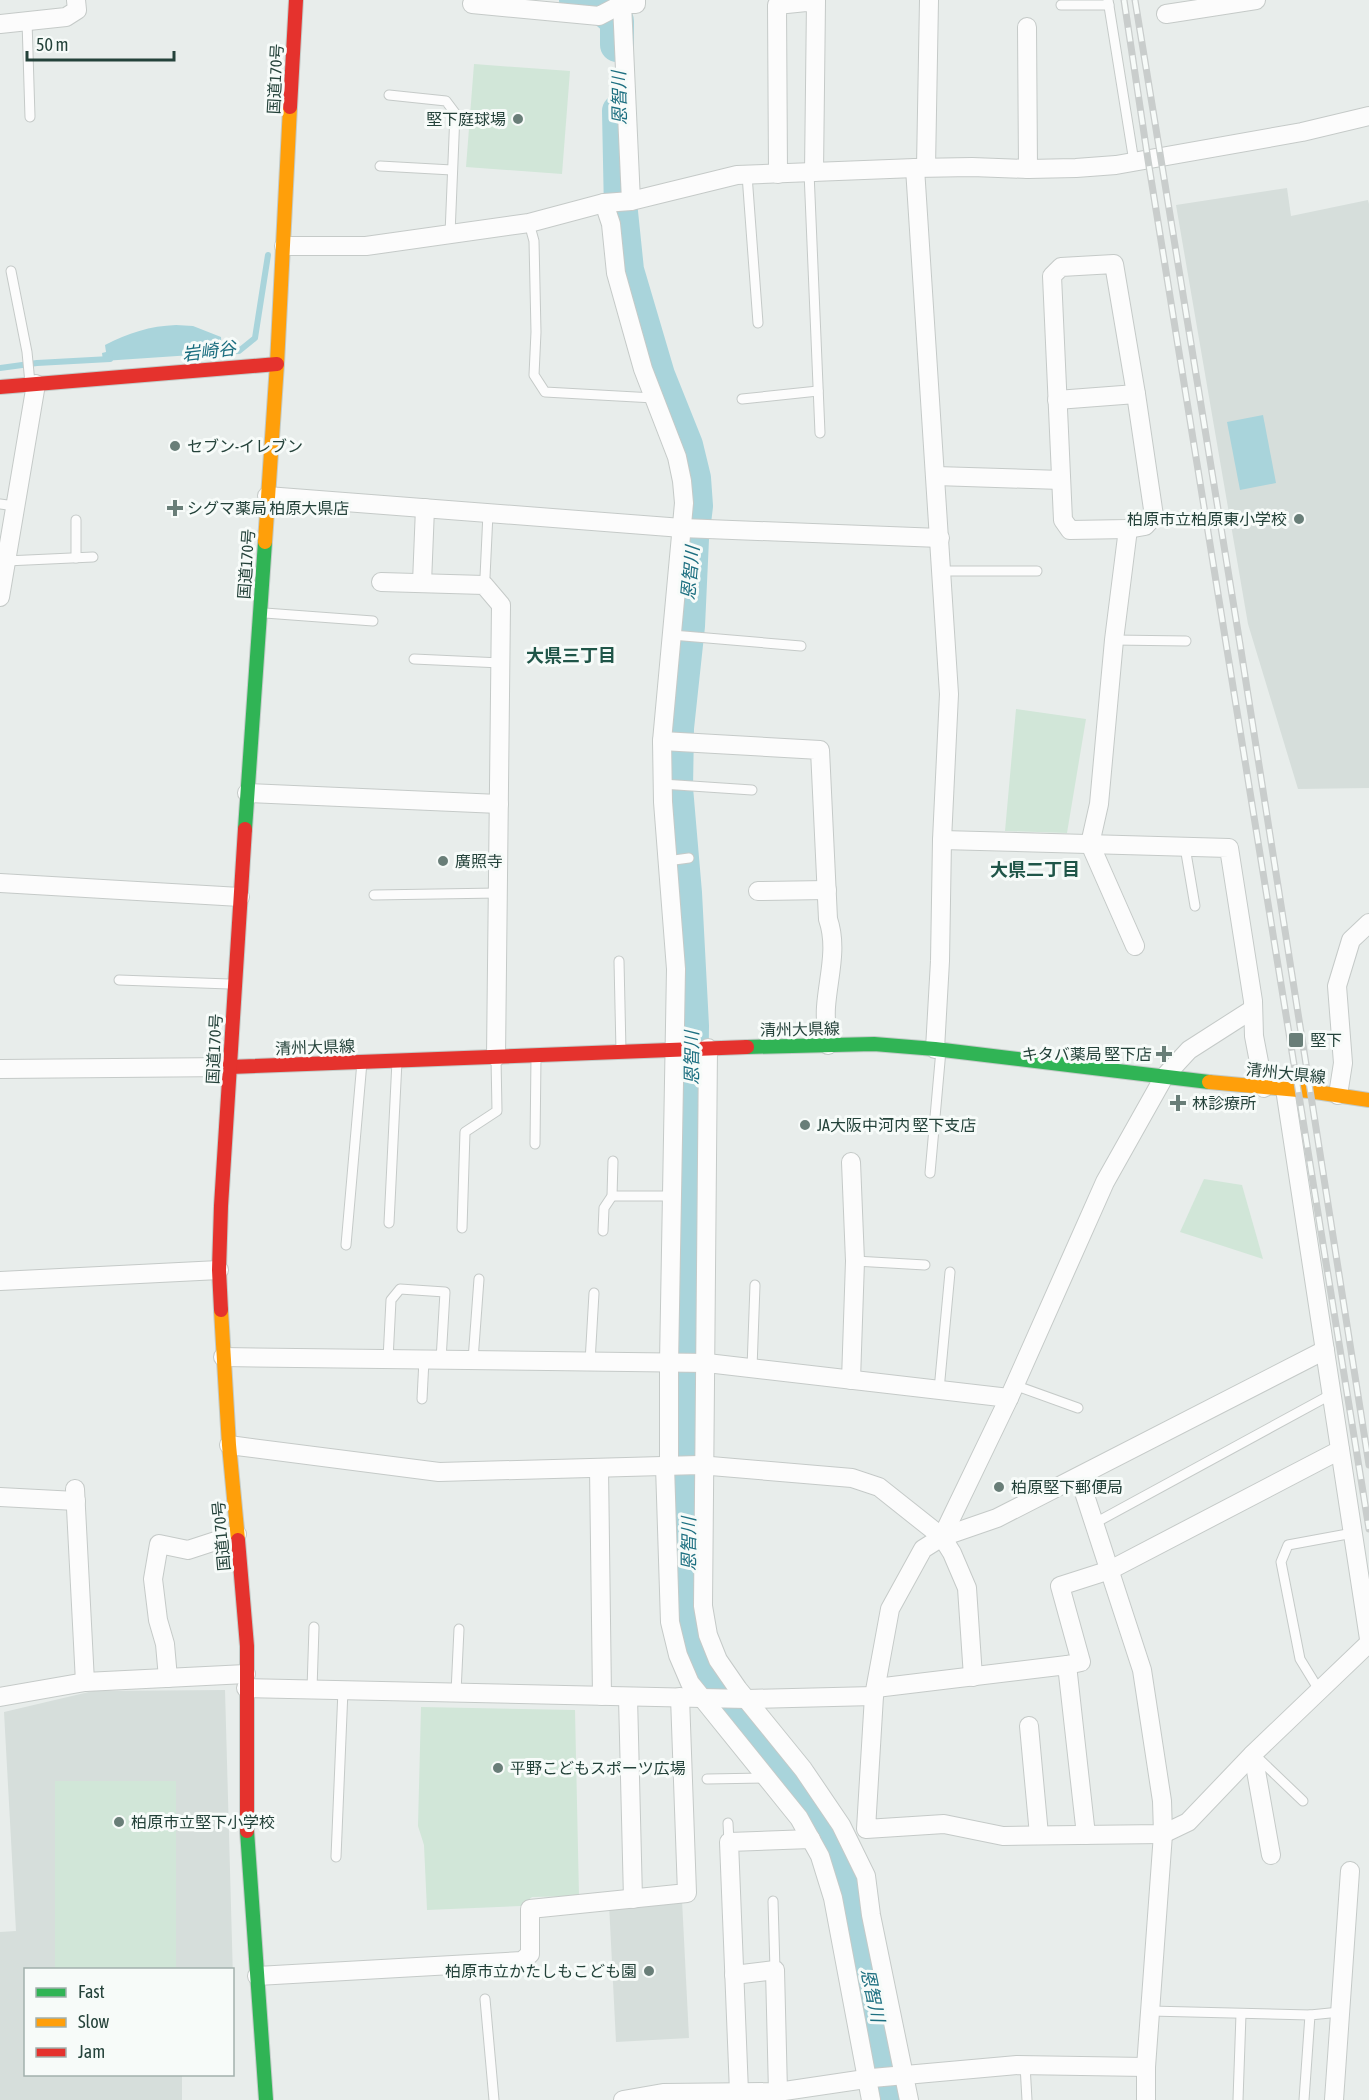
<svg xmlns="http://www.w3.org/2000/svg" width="1369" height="2100" viewBox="0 0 1369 2100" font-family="'Asap Condensed','Noto Sans JP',sans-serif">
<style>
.built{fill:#d6dedb}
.green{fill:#d1e6d8}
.water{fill:#a9d4db}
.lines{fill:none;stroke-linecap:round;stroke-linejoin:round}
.stream{stroke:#a9d4db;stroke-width:6}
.river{stroke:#a9d4db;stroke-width:34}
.lane-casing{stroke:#c5cac8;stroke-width:11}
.street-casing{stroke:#c5cac8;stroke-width:20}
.fast-casing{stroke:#c3cbc8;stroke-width:16}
.slow-casing{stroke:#c3cbc8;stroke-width:16}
.jam-casing{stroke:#c3cbc8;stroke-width:16}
.lane{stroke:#fcfcfc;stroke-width:9}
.street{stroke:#fcfcfc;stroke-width:18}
.fast{stroke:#30b455;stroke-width:14}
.slow{stroke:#ff9f0a;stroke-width:14}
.jam{stroke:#e5322d;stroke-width:14}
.rail-casing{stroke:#c9cdcc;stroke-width:7}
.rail{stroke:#f7fbf9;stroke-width:4.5;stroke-dasharray:14;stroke-linecap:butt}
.poi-dot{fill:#697e78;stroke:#f7fbf9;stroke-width:2}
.labels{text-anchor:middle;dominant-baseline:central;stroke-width:6;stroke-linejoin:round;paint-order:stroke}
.street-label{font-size:16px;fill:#24423a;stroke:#f7fbf9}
.poi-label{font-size:16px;fill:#24423a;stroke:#f7fbf9;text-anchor:start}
.water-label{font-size:18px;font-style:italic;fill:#1c6f80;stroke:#f7fbf9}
.neighbourhood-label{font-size:18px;font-weight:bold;fill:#1f5548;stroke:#f7fbf9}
</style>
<rect width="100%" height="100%" fill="#e8edeb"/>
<g class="built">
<polygon points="1287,188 1291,216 1368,200 1369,204 1369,788 1298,789 1248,624 1176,205"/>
<polygon points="225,1690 234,2014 232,2014 232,1970 26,1970 26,2074 182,2075 182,2100 0,2100 0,1932 16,1931 4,1712 93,1691"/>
<polygon points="682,1900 689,2038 616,2042 609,1904"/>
</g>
<g class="green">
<polygon points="474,64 570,71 562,174 466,167"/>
<polygon points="1016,709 1086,719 1067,833 1005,831"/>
<polygon points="1204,1179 1242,1185 1263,1259 1180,1232"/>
<polygon points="421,1707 575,1710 579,1896 532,1897 521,1906 427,1910 424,1845 418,1826"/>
<rect x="55" y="1781" width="121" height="188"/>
</g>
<g class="water">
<path d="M176 325 193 326 221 337 222 353 103 361 102 353 106 352 105 345C128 333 150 326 176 325Z"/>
<polygon points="1263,415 1276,483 1240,490 1227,422"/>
</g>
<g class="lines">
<g class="stream">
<polyline points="216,352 239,351 255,338 268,255"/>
<polyline points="0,368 37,363 110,359"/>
</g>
<g class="river">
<polyline points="576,0 595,2 617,21 617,45"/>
<polyline points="619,111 621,212 627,270 658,375 686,445 694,478 696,506 692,539 688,626 677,728 676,788 685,893 692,1026 686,1483 688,1629 705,1676 819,1817 849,1884 895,2100"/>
</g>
<defs>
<g id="lane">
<polyline points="1108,0 1134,162"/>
<polyline points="1061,5 1109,5"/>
<polyline points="27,21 30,117"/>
<polyline points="389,95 446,101 455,113 450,234"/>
<polyline points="380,166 452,170"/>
<polyline points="809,172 820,433"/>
<polyline points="747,175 758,323"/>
<polyline points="529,223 534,241 536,332 534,375 545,392 654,398"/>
<polyline points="11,271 27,352 30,383"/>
<polyline points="742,399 818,391"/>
<polyline points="0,504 15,506"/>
<polyline points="76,558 76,520"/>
<polyline points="6,561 93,557"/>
<polyline points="942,571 1037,571"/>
<polyline points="485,577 488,513"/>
<polyline points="265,613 373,621"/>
<polyline points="672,635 801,646"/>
<polyline points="1114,640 1186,641"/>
<polyline points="414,659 501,663"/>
<polyline points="662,784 752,790"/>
<polyline points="1185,847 1195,906"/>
<polyline points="667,861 689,858"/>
<polyline points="374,895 498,893"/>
<polyline points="619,961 621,1051"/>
<polyline points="119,980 229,984"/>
<polyline points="535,1144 536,1057"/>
<polyline points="930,1173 941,1050"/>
<polyline points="612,1196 673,1196"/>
<polyline points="389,1223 397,1061"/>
<polyline points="462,1228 465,1132 497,1111 496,1058"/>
<polyline points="603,1231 604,1208 612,1196 613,1161"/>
<polyline points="346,1245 362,1062"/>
<polyline points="855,1261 925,1265"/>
<polyline points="388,1359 391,1300 400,1289 445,1292 441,1360"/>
<polyline points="473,1360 479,1279"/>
<polyline points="590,1362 594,1293"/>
<polyline points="752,1368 755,1285"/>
<polyline points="1014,1385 1078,1408"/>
<polyline points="939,1390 950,1272"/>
<polyline points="422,1399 424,1360"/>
<polyline points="1095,1523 1332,1394"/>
<polyline points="312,1689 314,1627"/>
<polyline points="1319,1690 1300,1659 1281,1562 1288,1545 1353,1533"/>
<polyline points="456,1692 459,1629"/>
<polyline points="1257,1757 1303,1801"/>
<polyline points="707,1779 766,1778"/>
<polyline points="728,1823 729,1842"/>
<polyline points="336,1857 343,1690"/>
<polyline points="773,1901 775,1970"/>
<polyline points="485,1999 494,2100"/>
<polyline points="1150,2011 1310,2015"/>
<polyline points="1025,2065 1027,2100"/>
<polyline points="1238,2100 1241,2014"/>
<polyline points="1304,2100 1310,2015 1340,2012"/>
</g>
<g id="street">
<polyline points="472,4 599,16 622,4"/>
<polyline points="1166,14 1256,0"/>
<polyline points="0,24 66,17 77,10 76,0"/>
<polyline points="926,167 929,0"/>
<polyline points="915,168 949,694 942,840 940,961 935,1049"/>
<polyline points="1028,169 1076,168 1116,165 1302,132 1369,116"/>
<polyline points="778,174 777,5 816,1 814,172"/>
<polyline points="631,201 622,4 636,4 636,0"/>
<polyline points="604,203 611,224 616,273 643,369 677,457 682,481 684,503 662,741 663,802 676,969 669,1363 669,1466"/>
<polyline points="284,246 366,246 529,223 604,203 631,201 737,175 915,168 972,167 1028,169 1027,27"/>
<polygon points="1114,264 1136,394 1154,516 1145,526 1128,529 1070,530 1063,520 1052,276 1061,267"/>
<polyline points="1057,400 1136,394"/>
<polyline points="936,476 1061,480"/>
<polyline points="267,496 682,528 940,538"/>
<polyline points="1128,529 1114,640 1099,804 1090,844 1135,946"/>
<polyline points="381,582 484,585 501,605 496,1057"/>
<polyline points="422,583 425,508"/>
<polyline points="0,597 36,384"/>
<path d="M662 741 820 750 828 919C838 948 828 978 826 1007 825 1020 827 1033 828 1045"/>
<polyline points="247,793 499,804"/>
<polyline points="942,840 1229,848 1253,1001 1254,1036 1264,1088"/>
<polyline points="0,883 240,897"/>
<polyline points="758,891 827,890"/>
<polyline points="708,1048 703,1606 708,1635 718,1660 738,1689 803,1769 841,1825 866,1876 871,1915 909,2100"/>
<polyline points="0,1069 230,1067"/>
<polyline points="1285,1089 1369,1639"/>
<polyline points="1338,1095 1343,1063 1337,986 1351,940 1369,923"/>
<polyline points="0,1281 219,1270"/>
<polyline points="1325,1350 997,1518 942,1537 923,1549 890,1609 874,1696 866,1829 944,1824 1003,1836 1163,1834 1188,1822 1253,1754 1369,1643"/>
<polyline points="223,1357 707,1363 1009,1398"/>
<polyline points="851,1380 855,1261 851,1162"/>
<polyline points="229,1445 439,1472 699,1465 852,1478 879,1487 942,1537 952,1553 967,1588 973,1677"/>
<polyline points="665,1466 670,1622 678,1655 690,1683 799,1818 820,1856 833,1898 871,2100"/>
<polyline points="599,1468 602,1696"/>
<polyline points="1079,1477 1142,1670 1162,1801 1163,1834 1146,2067 1146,2100"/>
<polyline points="75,1489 85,1682"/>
<polyline points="0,1497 76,1501"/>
<polyline points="942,1537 1009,1398 1105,1182 1164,1077 1189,1050 1253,1009"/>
<polyline points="1067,1665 1081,1662 1060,1586 1110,1570 1340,1450"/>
<polyline points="168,1678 165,1644 158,1620 153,1579 159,1544 188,1550 237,1534"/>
<polyline points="246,1688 747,1699 874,1696"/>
<polyline points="876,1688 1067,1665 1086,1835"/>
<polyline points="0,1697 85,1682 246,1674"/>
<polyline points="628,1697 633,1899"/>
<polyline points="1029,1726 1039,1835"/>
<polyline points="1253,1754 1271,1855"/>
<polyline points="734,1975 775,1970 778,2092"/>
<polyline points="257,1976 522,1961 530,1954 530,1909 687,1893 680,1697"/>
<polyline points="739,2092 729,1842 811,1839"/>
<polyline points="623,2100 663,2093 778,2092 872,2078 1017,2065 1146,2067"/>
<polyline points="1334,2100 1350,1871"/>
</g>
<g id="fast">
<polyline points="245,829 265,542"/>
<polyline points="747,1047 874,1044 935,1049 1209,1082"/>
<polyline points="247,1831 266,2100"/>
</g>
<g id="slow">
<polyline points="265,542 277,364 290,107"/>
<polyline points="1209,1082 1309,1091 1369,1100"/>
<polyline points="221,1310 229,1445 238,1540"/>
</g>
<g id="jam">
<polyline points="290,107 296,0"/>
<polyline points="0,387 277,364"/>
<polyline points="230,1067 747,1047"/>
<polyline points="221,1310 219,1270 221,1206 245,829"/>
<polyline points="238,1540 247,1646 247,1831"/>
</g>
</defs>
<use href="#lane" class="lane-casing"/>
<use href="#street" class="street-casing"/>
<use href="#fast" class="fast-casing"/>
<use href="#slow" class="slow-casing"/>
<use href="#jam" class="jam-casing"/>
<use href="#lane" class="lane"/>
<use href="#street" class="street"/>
<use href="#fast" class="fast"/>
<use href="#slow" class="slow"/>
<use href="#jam" class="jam"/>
<defs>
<g id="rail">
<polyline points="1124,0 1148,160 1369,1529"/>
<polyline points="1135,0 1240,644 1369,1465"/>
</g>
</defs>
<use href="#rail" class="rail-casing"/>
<use href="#rail" class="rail"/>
</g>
<g class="poi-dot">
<circle cx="518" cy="119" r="6"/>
<circle cx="175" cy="446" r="6"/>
<path d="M172 499h6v6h6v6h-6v6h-6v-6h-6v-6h6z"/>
<circle cx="1299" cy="519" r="6"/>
<circle cx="443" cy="861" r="6"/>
<rect x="1288" y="1032" width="16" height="16" rx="3"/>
<path d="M1161 1045h6v6h6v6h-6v6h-6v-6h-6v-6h6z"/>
<path d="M1175 1094h6v6h6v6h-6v6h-6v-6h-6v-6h6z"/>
<circle cx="805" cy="1125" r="6"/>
<circle cx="999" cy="1487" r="6"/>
<circle cx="498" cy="1768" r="6"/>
<circle cx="119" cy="1822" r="6"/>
<circle cx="649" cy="1971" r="6"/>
</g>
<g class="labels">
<g class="street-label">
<text transform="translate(275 79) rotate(-87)">国道170号</text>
<text transform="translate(246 564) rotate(-86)">国道170号</text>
<text transform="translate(800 1029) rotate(-1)">清州大県線</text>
<text transform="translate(315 1047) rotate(-2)">清州大県線</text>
<text transform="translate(214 1049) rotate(-87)">国道170号</text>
<text transform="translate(1286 1073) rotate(6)">清州大県線</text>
<text transform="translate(221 1536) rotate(-95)">国道170号</text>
</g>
<g class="poi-label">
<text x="506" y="119" text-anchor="end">堅下庭球場</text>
<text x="187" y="446">セブン-イレブン</text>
<text x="187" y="508">シグマ薬局 柏原大県店</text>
<text x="1287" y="519" text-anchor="end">柏原市立柏原東小学校</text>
<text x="455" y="861">廣照寺</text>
<text x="1310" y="1040">堅下</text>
<text x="1152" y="1054" text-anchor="end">キタバ薬局 堅下店</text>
<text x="1192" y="1103">林診療所</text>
<text x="817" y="1125">JA大阪中河内 堅下支店</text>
<text x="1011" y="1487">柏原堅下郵便局</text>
<text x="510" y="1768">平野こどもスポーツ広場</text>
<text x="131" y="1822">柏原市立堅下小学校</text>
<text x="637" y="1971" text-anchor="end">柏原市立かたしもこども園</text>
</g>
<g class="water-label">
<text transform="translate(619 98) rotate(-91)">恩智川</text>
<text transform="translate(209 351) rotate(-7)">岩崎谷</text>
<text transform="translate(690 573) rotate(-85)">恩智川</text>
<text transform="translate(691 1058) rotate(-90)">恩智川</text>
<text transform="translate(688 1544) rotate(-90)">恩智川</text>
<text transform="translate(873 1995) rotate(78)">恩智川</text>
</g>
<g class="neighbourhood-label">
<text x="571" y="655">大県三丁目</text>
<text x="1035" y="869">大県二丁目</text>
</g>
</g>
<rect x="24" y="1968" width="210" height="108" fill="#f7fbf9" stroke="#a3b1ad" stroke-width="1.5"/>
<rect x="36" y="1988" width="30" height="9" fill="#30b455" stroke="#a3b1ad" stroke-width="1.5"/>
<text x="78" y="1998" font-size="18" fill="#24423a">Fast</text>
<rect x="36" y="2018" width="30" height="9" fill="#ff9f0a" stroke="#a3b1ad" stroke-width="1.5"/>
<text x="78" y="2028" font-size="18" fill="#24423a">Slow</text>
<rect x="36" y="2048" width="30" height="9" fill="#e5322d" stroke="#a3b1ad" stroke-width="1.5"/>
<text x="78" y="2058" font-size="18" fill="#24423a">Jam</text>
<path d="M27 51v9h147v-9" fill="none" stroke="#24423a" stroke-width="3"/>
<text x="36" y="51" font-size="18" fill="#24423a" stroke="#f7fbf9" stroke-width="4.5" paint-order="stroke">50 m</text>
</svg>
